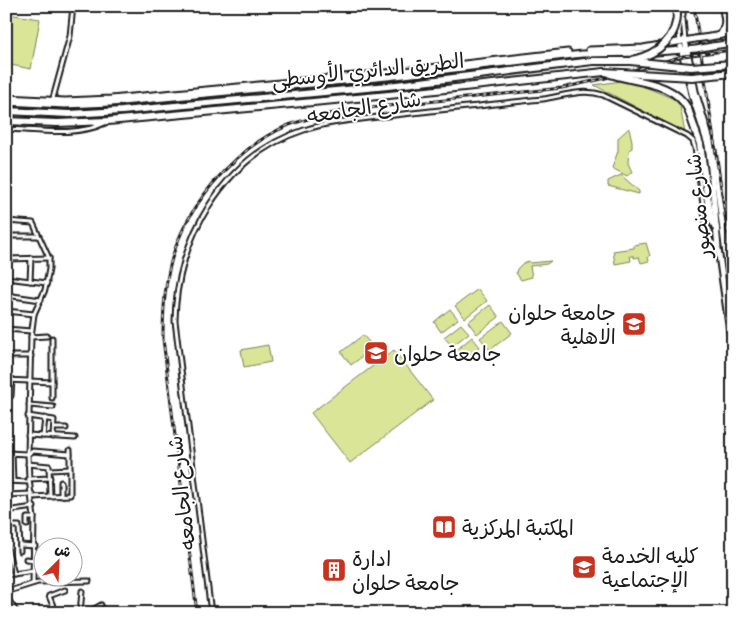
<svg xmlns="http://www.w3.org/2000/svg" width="739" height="619" viewBox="0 0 739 619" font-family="Itim,'Playpen Sans Arabic',sans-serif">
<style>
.green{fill:#dae598;stroke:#7b805a}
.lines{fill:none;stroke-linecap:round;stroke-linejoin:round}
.street-casing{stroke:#1c1c1c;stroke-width:7}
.secondary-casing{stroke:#1c1c1c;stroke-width:9}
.highway-casing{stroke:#1c1c1c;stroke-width:10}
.street{stroke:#fff;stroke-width:3}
.secondary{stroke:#fff;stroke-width:5}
.highway{stroke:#fff;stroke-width:6}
.rail-casing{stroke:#1c1c1c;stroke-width:3}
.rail{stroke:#fff;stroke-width:1;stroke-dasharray:4;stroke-linecap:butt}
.secondary-bridge-casing{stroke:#1c1c1c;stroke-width:9;stroke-linecap:butt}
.highway-bridge-casing{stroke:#1c1c1c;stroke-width:10;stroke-linecap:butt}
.secondary-bridge{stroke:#fff;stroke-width:5}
.highway-bridge{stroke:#fff;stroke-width:6}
.labels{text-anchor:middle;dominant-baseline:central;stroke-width:4;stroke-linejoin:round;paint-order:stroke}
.street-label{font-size:21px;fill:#1c1c1c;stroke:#fff}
.poi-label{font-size:21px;fill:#1c1c1c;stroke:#fff;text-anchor:start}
</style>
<rect width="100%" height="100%" fill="#fff"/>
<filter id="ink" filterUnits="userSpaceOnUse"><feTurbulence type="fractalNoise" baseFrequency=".02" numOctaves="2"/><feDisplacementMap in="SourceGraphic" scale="10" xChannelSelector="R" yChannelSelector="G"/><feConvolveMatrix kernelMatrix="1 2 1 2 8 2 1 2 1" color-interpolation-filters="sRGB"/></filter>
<g filter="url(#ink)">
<g class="green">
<polygon points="8,14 40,19 31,69 6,64 6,23"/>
<polygon points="628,80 679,101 685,133 594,85"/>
<polygon points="629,128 632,141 632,148 629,150 628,163 632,172 627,176 612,168 618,151 618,138"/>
<polygon points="621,175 639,191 639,194 608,186 608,181"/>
<polygon points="646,243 650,256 648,257 649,261 641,263 639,257 634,258 634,256 630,256 631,261 615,264 613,251 634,248 634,245"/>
<polygon points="529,261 530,263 551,261 547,264 530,266 532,277 521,280 516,273 517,269 523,263"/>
<polygon points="478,289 487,301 465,318 455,306"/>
<polygon points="490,305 499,317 477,334 468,322"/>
<polygon points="450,309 458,319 441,332 434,322"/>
<polygon points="503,321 512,333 490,350 480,338"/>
<polygon points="461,324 469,333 452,346 444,337"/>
<polygon points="363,335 374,348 351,365 341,352"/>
<polygon points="472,337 480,347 462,360 455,351"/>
<polygon points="268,345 271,362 244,367 241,350"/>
<polygon points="394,350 433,400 350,463 311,413"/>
</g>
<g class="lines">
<defs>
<g id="street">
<polyline points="683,19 685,40"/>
<polyline points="680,42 679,31 682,15"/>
<polyline points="52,102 70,36 73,6"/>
<path d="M7 129C38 130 76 137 105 123"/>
<polyline points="6,221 33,223 49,258 49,269 45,290 34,314 31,337 28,454 29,479 34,518 33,583"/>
<polyline points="6,236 38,236"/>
<polyline points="6,259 49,258"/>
<polyline points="6,278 47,283"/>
<polyline points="30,281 31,258"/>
<polyline points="6,295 41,300"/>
<polyline points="6,311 34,314"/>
<polyline points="6,329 31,331"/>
<polyline points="31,337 47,336"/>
<polyline points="6,356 31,356"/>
<polyline points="6,380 52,382"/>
<polyline points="6,398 11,396 12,379"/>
<polyline points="52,398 52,338"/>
<polyline points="29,405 53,407"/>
<polyline points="6,414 6,426"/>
<polyline points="28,416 54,420 53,437"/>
<polyline points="54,428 66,428"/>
<polyline points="28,435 75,438"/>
<polyline points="43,436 45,418"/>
<polyline points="6,453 28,454 33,451 70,454"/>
<polyline points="12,453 13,481"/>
<polyline points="28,464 49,466 50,496"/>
<polyline points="50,470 70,469"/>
<polyline points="29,479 50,478"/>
<polyline points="6,481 29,482"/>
<polyline points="61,482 61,496"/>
<polyline points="6,495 32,494"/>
<polyline points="32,497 70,495 70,450"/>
<polyline points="6,511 34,507"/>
<polyline points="27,525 27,518 34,518"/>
<polyline points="6,526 19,526 20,551"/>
<polyline points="6,544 14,574"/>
<polyline points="20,545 35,546"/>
<polyline points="26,559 35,560"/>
<polyline points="6,575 34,571"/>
<polyline points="6,592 38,582 89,581"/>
<polyline points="56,613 49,596 65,590"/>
<polyline points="80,613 82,591"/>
<polyline points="87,613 101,605"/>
<path d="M211 613 175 321C176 240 223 156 304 130 328 122 353 120 378 117 412 113 446 109 479 106 501 103 522 101 543 99 563 96 583 88 603 95L687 136 693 141 695 148 707 233 711 241 717 247"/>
</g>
<g id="secondary">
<polyline points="682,6 682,15"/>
<path d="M720 35C727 25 725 18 722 6"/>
<polyline points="710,37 733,33"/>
<polyline points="685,40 695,91 713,150 733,311"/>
<polyline points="712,46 733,43"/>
<polyline points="681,47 693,98 708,145 711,169 718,248 730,332 733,340"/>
<polyline points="589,50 643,48 695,39"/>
<polyline points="6,98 65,101 111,99 386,73 568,52"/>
<polyline points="6,102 65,105 111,103 387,77 582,54 644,53 696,49"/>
<polyline points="6,129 7,129"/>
<polyline points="6,598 16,613"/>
</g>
<g id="highway">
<polyline points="688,109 700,144 710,216 716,228"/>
<polyline points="6,111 69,114 122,111 388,86 593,61 630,61"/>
<polyline points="6,121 57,123 108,121 389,95 604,72"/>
</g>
</defs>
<use href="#street" class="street-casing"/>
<use href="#secondary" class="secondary-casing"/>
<use href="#highway" class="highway-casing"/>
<use href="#street" class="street"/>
<use href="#secondary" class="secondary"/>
<use href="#highway" class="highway"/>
<defs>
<g id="rail">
<polyline points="694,6 733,268"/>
<path d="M197 613 163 339C163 315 164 293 169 270 182 210 232 149 289 125 308 118 328 114 348 110L562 88 602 79 683 56 733 50"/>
</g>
</defs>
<use href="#rail" class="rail-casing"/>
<use href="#rail" class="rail"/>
<defs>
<g id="secondary-bridge">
<polyline points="695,39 710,37"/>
<polyline points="696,49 712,46"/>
</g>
<g id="highway-bridge">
<path d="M633 60C658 54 678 38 677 11"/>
<polyline points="630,61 691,67 733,64"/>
<polyline points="604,72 692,77 733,73"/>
<path d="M610 74C637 83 673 81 688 109"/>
</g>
</defs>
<use href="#secondary-bridge" class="secondary-bridge-casing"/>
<use href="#highway-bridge" class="highway-bridge-casing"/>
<use href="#secondary-bridge" class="secondary-bridge"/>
<use href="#highway-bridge" class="highway-bridge"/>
</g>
</g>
<defs>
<symbol id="university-square" viewBox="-11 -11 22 22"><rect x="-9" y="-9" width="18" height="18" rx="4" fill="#c8321e" stroke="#fff"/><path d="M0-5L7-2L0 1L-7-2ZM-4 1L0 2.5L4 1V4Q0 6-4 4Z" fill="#fff"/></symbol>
<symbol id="library-square" viewBox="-11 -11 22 22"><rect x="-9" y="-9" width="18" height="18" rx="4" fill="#c8321e" stroke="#fff"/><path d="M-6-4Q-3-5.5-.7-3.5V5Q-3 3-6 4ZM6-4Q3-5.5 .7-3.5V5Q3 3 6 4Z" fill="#fff"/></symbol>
<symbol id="building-square" viewBox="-11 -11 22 22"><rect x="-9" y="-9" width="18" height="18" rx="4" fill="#c8321e" stroke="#fff"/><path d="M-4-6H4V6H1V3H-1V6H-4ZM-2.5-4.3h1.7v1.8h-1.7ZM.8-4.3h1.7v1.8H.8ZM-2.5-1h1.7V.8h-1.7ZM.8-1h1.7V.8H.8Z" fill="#fff"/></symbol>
</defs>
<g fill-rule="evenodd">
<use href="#university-square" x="620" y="310" width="28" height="28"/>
<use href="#university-square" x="362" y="339" width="28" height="28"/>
<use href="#library-square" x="430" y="513" width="28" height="28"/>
<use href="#university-square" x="570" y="553" width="28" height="28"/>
<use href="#building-square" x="320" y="556" width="28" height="28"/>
</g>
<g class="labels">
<g class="street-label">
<text transform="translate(368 70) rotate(-6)">الطريق الدائري الأوسطى</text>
<text transform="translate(364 107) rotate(-9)">شارع الجامعه</text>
<text transform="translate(698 206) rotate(-96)">شارع منصور</text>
<text transform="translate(181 493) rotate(-97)">شارع الجامعه</text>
</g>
<g class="poi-label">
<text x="616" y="312" text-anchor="end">جامعة حلوان<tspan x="616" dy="24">الاهلية</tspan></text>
<text x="394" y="353">جامعة حلوان</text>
<text x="462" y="527">المكتبة المركزية</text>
<text x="602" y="555">كليه الخدمة<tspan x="602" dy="24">الإجتماعية</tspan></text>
<text x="352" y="558">ادارة<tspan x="352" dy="24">جامعة حلوان</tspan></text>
</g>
</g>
<rect width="739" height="619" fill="none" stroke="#fff" stroke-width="25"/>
<rect x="12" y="12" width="714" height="594" fill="none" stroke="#1c1c1c" stroke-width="2" filter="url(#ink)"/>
<g transform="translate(58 562) rotate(24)"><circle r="24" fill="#ffffff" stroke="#a4a4a4"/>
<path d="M0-4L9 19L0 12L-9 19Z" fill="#c8321e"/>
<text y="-8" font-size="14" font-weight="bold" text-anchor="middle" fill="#1c1c1c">ش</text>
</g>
</svg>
